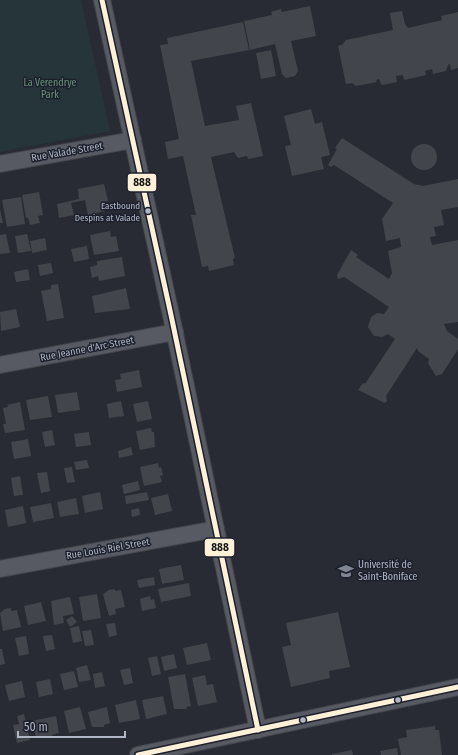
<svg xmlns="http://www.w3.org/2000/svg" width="458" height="755" viewBox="0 0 458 755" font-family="'Fira Sans Condensed',sans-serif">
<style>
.green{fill:#263539}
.building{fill:#42454c}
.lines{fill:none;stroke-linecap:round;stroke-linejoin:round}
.minor-casing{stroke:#44464c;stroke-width:18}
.minor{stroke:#575a62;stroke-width:16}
.bus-1-casing{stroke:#1c202d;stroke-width:8}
.bus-1{stroke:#fff0d8;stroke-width:5}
.bus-dot{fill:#b1b6c5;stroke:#1c202d;stroke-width:1.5}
.labels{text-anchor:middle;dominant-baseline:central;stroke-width:3;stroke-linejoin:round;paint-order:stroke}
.bus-label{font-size:9px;fill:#b1b6c5;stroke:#1c202d;text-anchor:end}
.park-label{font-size:10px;fill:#6a947a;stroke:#1c202d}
.street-label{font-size:10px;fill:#b1b6c5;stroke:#1c202d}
.poi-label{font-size:10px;fill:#b1b6c5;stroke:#1c202d;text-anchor:start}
.line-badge{stroke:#1c202d;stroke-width:1.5}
.pale-badge-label{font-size:11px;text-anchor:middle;font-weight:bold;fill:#111}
</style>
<rect width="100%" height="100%" fill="#282b33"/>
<polygon class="green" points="0,0 81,0 110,131 0,152"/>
<g class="building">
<polygon points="310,6 316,36 291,41 298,71 295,76 286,78 282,74 275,44 250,50 244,21 272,15 271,12 281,9 282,12"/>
<polygon points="402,11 405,24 408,28 442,20 441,16 458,12 458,68 451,70 450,64 448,65 446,71 433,74 432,69 425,71 426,75 404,80 403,75 396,76 397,82 383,85 381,84 379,79 376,80 377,82 356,86 352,83 346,84 338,46 343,44 346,40 393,30 390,13"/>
<polygon points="243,22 249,50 191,61 205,126 239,120 236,106 251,103 263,156 248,159 247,156 238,158 234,152 211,157 235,258 233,259 234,265 209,271 208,266 202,267 191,215 196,215 183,156 168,159 165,142 179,139 160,45 168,44 167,38"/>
<polygon points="271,50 276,76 261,79 256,53"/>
<polygon points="311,109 315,124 322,122 330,155 321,157 324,169 292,176 285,146 291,145 284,116"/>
<polygon points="342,138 414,184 423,186 458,179 458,207 441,210 444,225 434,227 436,236 430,237 432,245 458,240 458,322 444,324 447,331 458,339 458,349 442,374 436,376 428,363 429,359 418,351 417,348 386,396 387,401 385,403 358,390 363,383 365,384 395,339 388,334 382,337 374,336 368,327 371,317 377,313 384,314 389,307 344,277 338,279 337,275 351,250 358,255 356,257 389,279 392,273 388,251 401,247 400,238 386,241 382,219 393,203 334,165 331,167 328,165 337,149 335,148"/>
<circle cx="424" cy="157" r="13"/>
<polygon points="104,184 108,201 103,202 105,211 88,215 85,200 71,203 74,215 59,218 57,204 79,199 78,189"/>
<polygon points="39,192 43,215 38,216 40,223 30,225 28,218 26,218 22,195"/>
<polygon points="21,197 25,224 7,227 2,200"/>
<polygon points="0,209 3,223 0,223"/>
<polygon points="110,231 111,237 116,236 119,251 94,255 90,235"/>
<polygon points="6,234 10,253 0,254 0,235"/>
<polygon points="27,234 31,251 18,253 15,236"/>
<polygon points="45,238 47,250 32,253 30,241"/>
<polygon points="87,246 89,259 74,262 71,249"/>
<polygon points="122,257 125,276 99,281 98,276 92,278 90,267 97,265 97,261"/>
<polygon points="51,263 53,273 40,276 38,265"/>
<polygon points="28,269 30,280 16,282 14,272"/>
<polygon points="58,284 64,318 47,321 41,291 51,289 51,285"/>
<polygon points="126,288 130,309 95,313 92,296"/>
<polygon points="16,309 20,327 1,331 0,312"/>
<polygon points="139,370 142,387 117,392 115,380 121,379 120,374"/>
<polygon points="77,392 80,410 58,413 55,395"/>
<polygon points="48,396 52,417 30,420 26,400"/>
<polygon points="121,401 124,416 109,418 107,404"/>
<polygon points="148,401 152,419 137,422 133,404"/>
<polygon points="20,402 25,430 5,433 3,424 6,424 3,408 8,407 7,405"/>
<polygon points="151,428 152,432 154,432 155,447 140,450 136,431"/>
<polygon points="52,430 55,445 45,447 42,432"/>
<polygon points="89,432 91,445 76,447 74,434"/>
<polygon points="28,439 31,456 14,459 11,442"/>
<polygon points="131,447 133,455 119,458 118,451"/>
<polygon points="87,460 89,468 76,470 74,462"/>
<polygon points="158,463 159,468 161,467 163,475 160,476 162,482 144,486 140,467"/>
<polygon points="72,467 75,482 67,483 64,468"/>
<polygon points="47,472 50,491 41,493 37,473"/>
<polygon points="20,476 23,495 14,496 11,478"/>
<polygon points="138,481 140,490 124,494 122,485"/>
<polygon points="100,492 103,509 85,513 82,496"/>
<polygon points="147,492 149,500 126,504 125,496"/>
<polygon points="168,494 172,511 155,515 151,498"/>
<polygon points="76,498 79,514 60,517 57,502"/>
<polygon points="51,503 54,518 33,522 30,507"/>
<polygon points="23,506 26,523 8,527 5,510"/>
<polygon points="139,508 140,515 132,517 131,510"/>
<polygon points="181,565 184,580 162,584 159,569"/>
<polygon points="154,577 155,585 139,588 137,580"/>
<polygon points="189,583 191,596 161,602 158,589"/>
<polygon points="115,589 115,591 121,590 125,607 115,609 116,614 109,616 103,594 109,590"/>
<polygon points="97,594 101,618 83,621 79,597"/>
<polygon points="150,596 151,600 154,599 156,608 142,611 140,599"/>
<polygon points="70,597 74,614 63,616 64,623 54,625 51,601"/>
<polygon points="41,602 46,621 28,625 24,606"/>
<polygon points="11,608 11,611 17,610 21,627 3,631 0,613 5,609"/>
<polygon points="338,612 350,667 329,671 330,678 291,687 282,647 291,645 286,623"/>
<polygon points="72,616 77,622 70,627 66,620"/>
<polygon points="115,623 117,635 109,637 106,624"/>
<polygon points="79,626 82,641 73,643 70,628"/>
<polygon points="91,630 94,645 85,646 82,631"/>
<polygon points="52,635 55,649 46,651 43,636"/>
<polygon points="26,636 29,654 19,656 15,638"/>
<polygon points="207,643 211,660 187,665 183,648"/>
<polygon points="0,649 2,649 5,664 0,665"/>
<polygon points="174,654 177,668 164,671 161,657"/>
<polygon points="157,656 161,674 152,676 148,658"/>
<polygon points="87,665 91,680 79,682 76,668"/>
<polygon points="130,668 133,683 124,685 120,670"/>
<polygon points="74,671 78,687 64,690 60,674"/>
<polygon points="102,672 105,686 95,688 93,674"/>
<polygon points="185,674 191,706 186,707 187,709 174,709 168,677"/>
<polygon points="205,675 207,685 213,684 217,702 198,706 192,678"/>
<polygon points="50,679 53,694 39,697 36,682"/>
<polygon points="22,681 25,697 9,701 5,685"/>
<polygon points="163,696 167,714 146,719 142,700"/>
<polygon points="136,700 140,719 119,723 115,705"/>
<polygon points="80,707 86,729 69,733 64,711"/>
<polygon points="107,707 110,723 104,725 104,727 92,727 88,712"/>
<polygon points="24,714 30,740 17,743 13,725 19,724 17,716"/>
<polygon points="56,716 59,733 52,735 52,737 36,738 32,721"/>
<polygon points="435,726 435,730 439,730 442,755 401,755 398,739 407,737 406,730"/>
<polygon points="397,748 398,755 381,755 380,751"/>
<polygon points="352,750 353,755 332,755 332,754"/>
</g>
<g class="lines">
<defs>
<g id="minor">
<polyline points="102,0 171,315 258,730"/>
<polyline points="0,164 133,140"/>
<polyline points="0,365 175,332"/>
<polyline points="0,569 216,529"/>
<polyline points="138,755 458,687"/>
</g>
</defs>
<use href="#minor" class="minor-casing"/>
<use href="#minor" class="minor"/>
<defs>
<g id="bus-1">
<polyline points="102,0 171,315 258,730"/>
<polyline points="138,755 458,687"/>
</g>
</defs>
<use href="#bus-1" class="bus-1-casing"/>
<use href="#bus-1" class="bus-1"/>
</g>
<defs>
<symbol id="university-bare" viewBox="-9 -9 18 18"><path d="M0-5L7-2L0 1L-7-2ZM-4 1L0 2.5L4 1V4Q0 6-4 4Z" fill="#818592" stroke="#1c202d" stroke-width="2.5" paint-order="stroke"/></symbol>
</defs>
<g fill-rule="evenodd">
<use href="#university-bare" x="335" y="560" width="22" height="22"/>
</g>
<g class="bus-dot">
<circle cx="148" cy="211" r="3.5"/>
<circle cx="398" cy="700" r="3.5"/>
<circle cx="303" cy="720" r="3.5"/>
</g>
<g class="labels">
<g class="bus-label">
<text x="140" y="206">Eastbound<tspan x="140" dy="12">Despins at Valade</tspan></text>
</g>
<g class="park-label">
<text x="50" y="83">La Verendrye<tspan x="50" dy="12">Park</tspan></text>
</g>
<g class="street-label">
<text transform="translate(67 152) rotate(-10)">Rue Valade Street</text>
<text transform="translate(87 349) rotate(-11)">Rue Jeanne d'Arc Street</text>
<text transform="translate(108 549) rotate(-10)">Rue Louis Riel Street</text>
</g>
<g class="poi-label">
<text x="358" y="565">Université de<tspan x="358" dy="12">Saint-Boniface</tspan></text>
</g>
</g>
<g class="line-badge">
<rect x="127" y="173" width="30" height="19" rx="4" fill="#fff0d8"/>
<rect x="204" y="538" width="31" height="19" rx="4" fill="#fff0d8"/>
</g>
<g class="pale-badge-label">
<text x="142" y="186">888</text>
<text x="220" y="551">888</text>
</g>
<path d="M18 731v6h107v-6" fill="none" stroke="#b1b6c5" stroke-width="2"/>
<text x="24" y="731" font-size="12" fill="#b1b6c5" stroke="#1c202d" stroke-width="3" paint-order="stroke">50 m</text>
</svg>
